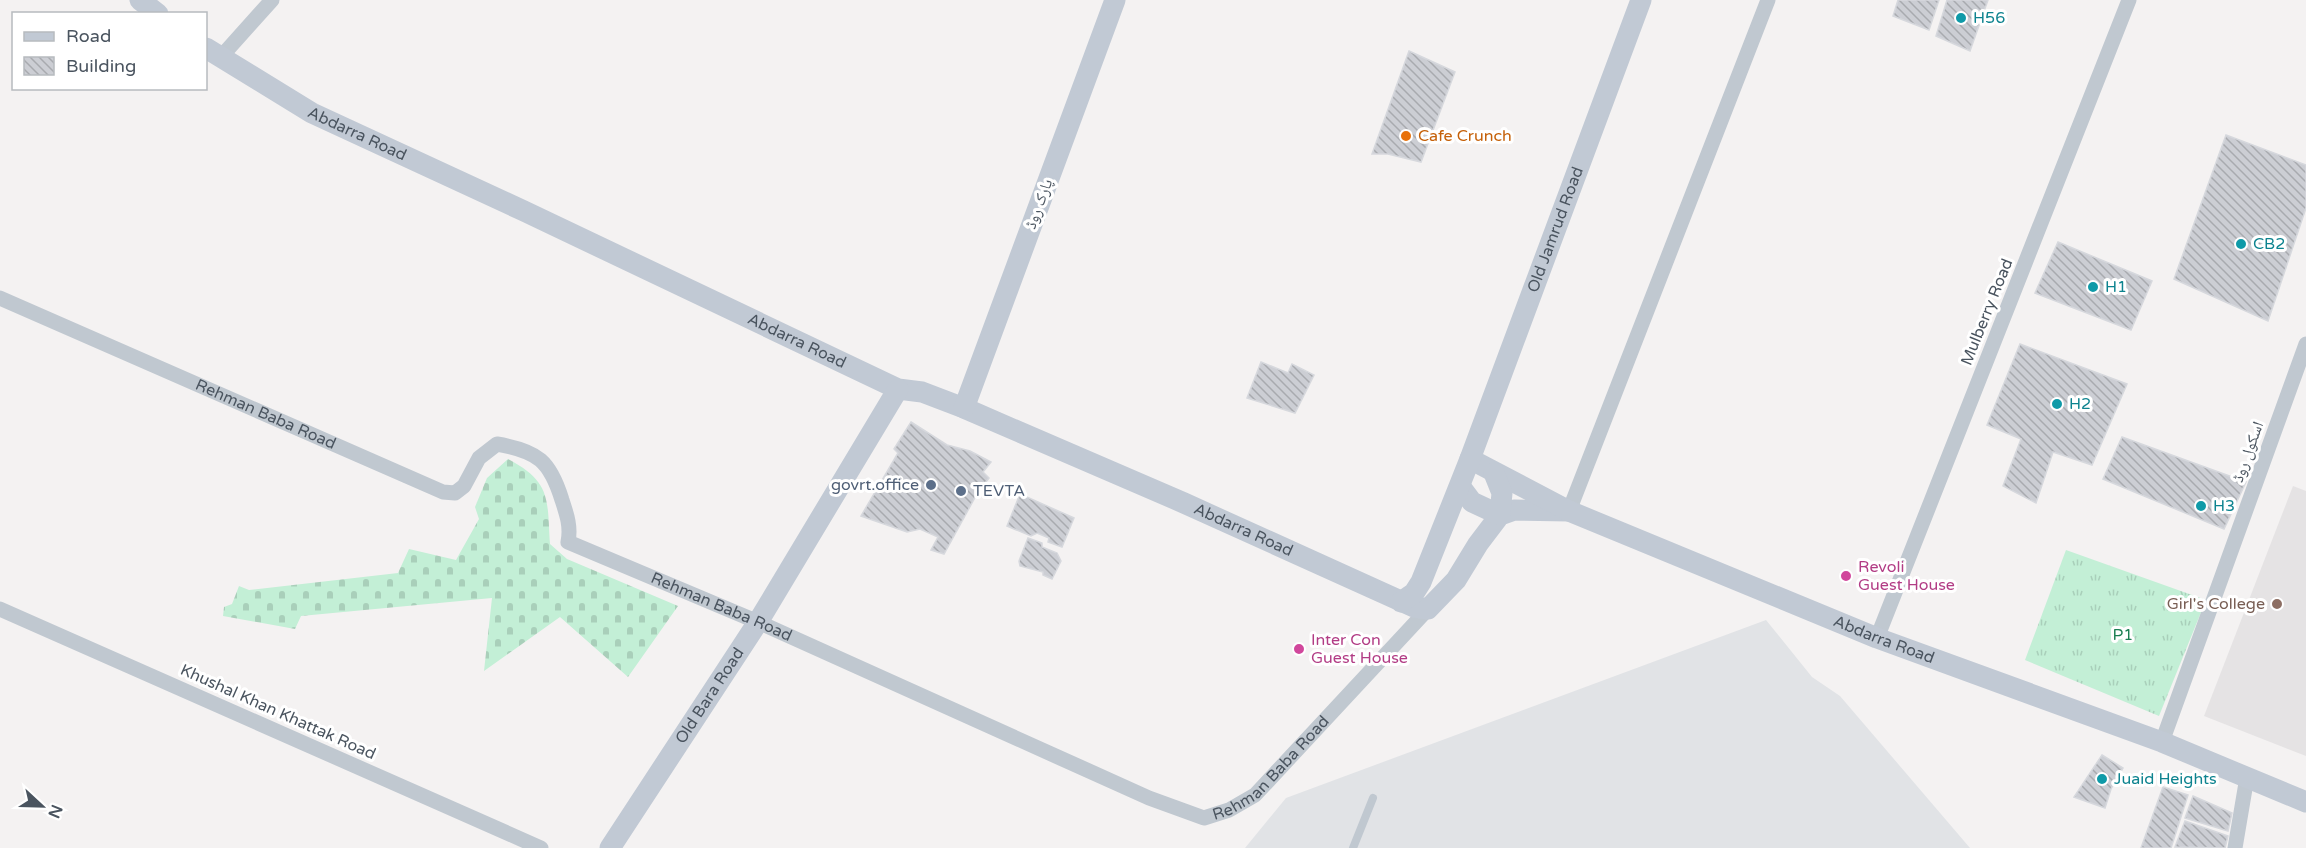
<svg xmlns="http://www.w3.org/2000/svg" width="2306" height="848" viewBox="0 0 2306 848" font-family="'Varela Round','Noto Naskh Arabic',sans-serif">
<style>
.education{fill:#e5e3e4}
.airport{fill:#e1e3e6}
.grass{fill:url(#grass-tufts)}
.cemetery{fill:url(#cemetery-stones)}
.building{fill:url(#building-back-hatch);stroke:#d6d8dd;stroke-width:1.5}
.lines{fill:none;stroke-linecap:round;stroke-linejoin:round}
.lane{stroke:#c0c8d0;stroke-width:8}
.street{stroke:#c0c8d0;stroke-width:15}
.secondary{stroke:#c1c9d4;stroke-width:21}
.culture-dot{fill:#0f9aa8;stroke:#fff;stroke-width:2}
.food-dot{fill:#e8710a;stroke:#fff;stroke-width:2}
.service-dot{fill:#5c6f8a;stroke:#fff;stroke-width:2}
.hotel-dot{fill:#d1479c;stroke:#fff;stroke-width:2}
.education-dot{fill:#8d6e63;stroke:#fff;stroke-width:2}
.labels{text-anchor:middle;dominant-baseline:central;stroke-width:6;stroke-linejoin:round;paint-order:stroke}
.culture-label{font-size:16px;fill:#0d838f;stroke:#fff;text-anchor:start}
.street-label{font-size:16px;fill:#4a545f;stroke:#fff}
.food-label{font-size:16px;fill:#c56008;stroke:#fff;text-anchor:start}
.service-label{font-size:16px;fill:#4e5e75;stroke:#fff;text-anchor:end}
.hotel-label{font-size:16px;fill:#b23c85;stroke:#fff;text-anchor:start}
.education-label{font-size:16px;fill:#785e54;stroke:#fff;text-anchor:end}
.park-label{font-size:16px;fill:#1b7f52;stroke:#fff}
</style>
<defs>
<pattern id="grass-tufts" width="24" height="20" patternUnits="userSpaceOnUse" patternTransform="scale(1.5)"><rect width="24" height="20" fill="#c3efd6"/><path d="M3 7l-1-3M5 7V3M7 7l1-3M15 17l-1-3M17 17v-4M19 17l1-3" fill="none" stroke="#a9cfba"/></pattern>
<pattern id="cemetery-stones" width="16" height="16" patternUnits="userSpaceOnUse" patternTransform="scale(1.5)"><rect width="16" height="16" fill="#c3efd6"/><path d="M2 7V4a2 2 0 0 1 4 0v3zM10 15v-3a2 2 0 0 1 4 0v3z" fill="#a9cfba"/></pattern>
<pattern id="building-back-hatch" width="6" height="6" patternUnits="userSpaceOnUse" patternTransform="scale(1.5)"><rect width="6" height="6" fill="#ccced4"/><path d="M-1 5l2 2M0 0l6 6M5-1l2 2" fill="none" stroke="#a8aaaf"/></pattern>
</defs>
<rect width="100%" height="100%" fill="#f4f2f2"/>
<polygon class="education" points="2293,486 2306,491 2306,756 2204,716"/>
<polygon class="airport" points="1766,620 1812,677 1840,696 1970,848 1245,848 1286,798"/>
<polygon class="grass" points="2066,550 2206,600 2159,716 2025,660"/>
<path class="cemetery" d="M508 459C552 482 547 500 550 544L567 559 678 606 628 677 560 617 484 671 492 598 301 616 295 629 223 616 224 607 232 604 239 586 249 590 398 573 409 549 456 560 479 519 475 507 487 478Z"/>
<g class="building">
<polygon points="1898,0 1939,0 1929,30 1893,16"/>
<polygon points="1947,0 1988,0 1970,51 1936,36"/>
<polygon points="1409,51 1455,72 1421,162 1388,154 1372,154"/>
<polygon points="2226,135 2306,165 2306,208 2268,321 2174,279"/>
<polygon points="2058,242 2152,281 2131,330 2035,293"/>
<polygon points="2020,344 2127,384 2092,465 2053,452 2036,503 2003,486 2021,439 1987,425"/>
<polygon points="1261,362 1288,373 1292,364 1314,375 1295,413 1247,398"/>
<polygon points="911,422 947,445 970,451 991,462 983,472 989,478 978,492 944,554 931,550 938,537 920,529 907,532 861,516 898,453 894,449"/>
<polygon points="2122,437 2246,482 2224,529 2103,479"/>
<polygon points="1020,494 1074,518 1062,547 1048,542 1049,538 1037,533 1031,536 1007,526"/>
<polygon points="1028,538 1042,543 1042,547 1057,553 1061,561 1052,579 1043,575 1043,572 1020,566 1019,561"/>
<polygon points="2102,755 2123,768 2111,789 2105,808 2074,797"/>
<polygon points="2163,787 2188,795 2171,848 2141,848"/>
<polygon points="2193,796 2232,813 2228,831 2185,818"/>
<polygon points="2185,821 2228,836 2225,848 2175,847"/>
</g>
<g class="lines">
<polyline class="lane" points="1353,848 1373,798"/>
<g class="street">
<polyline points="220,58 272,0"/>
<path id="s1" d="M0 298 443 492 455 493 464 486 479 458 497 444C538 451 550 461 562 500 567 515 571 527 568 542L758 622 1149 798 1204 818 1229 810 1255 795 1428 609"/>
<polyline points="1569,511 1768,0"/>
<polyline points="0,609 541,848"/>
<polyline points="1877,638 2129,0"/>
<polyline points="2162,742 2306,344"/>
<polyline points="2235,848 2247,777"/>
</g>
<g class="secondary">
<polyline points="140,0 158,14"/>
<path id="s2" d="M206 48 312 113 524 211 898 389 922 392 964 408 1184 503 1414 607 1428 609 1456 580 1478 544 1500 515 1514 510 1569 511"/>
<polyline points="964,408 1115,0"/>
<path id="s3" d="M1470 459 1569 511 1877 638 2162 742 2306 802"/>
<polyline points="1460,486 1472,502 1500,515 1502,493 1494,473"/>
<path id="s4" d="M1401 602 1414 593 1421 582 1470 459 1641 0"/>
<path id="s5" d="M610 848 758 622 898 389"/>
</g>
</g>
<g class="culture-dot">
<circle cx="1961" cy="18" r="6"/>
<circle cx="2241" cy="244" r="6"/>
<circle cx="2093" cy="287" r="6"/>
<circle cx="2057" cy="404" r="6"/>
<circle cx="2201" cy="506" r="6"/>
<circle cx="2102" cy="779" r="6"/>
</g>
<circle class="food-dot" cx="1406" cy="136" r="6"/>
<g class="service-dot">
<circle cx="931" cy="485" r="6"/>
<circle cx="961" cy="491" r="6"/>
</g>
<g class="hotel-dot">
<circle cx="1846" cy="576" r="6"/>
<circle cx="1299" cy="649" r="6"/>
</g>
<circle class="education-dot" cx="2277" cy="604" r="6"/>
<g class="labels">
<g class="culture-label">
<text x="1973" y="18">H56</text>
<text x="2253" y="244">CB2</text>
<text x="2105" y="287">H1</text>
<text x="2069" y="404">H2</text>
<text x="2213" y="506">H3</text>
<text x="2114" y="779">Juaid Heights</text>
</g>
<g class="street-label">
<text stroke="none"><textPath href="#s2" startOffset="174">Abdarra Road</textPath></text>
<text transform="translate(1039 204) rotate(-70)">پارک روڈ</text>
<text stroke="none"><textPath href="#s4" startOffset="406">Old Jamrud Road</textPath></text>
<text transform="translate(1987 312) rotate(-68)">Mulberry Road</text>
<text stroke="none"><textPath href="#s2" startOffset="660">Abdarra Road</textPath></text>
<text stroke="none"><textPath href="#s1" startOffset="290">Rehman Baba Road</textPath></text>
<text transform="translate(2248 452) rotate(-70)">اسکول روڈ</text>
<text stroke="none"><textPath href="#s2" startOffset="1146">Abdarra Road</textPath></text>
<text stroke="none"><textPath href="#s1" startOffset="864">Rehman Baba Road</textPath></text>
<text stroke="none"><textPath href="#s3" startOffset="452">Abdarra Road</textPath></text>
<text stroke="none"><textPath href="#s5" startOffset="182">Old Bara Road</textPath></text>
<text transform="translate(278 712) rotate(24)">Khushal Khan Khattak Road</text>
<text stroke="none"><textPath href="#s1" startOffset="1476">Rehman Baba Road</textPath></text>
</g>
<g class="food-label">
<text x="1418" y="136">Cafe Crunch</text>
</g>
<g class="service-label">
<text x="919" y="485">govrt.office</text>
<text x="973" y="491" text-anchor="start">TEVTA</text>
</g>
<g class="hotel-label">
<text x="1858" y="567">Revoli<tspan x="1858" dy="18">Guest House</tspan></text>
<text x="1311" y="640">Inter Con<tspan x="1311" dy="18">Guest House</tspan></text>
</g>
<g class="education-label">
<text x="2265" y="604">Girl's College</text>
</g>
<g class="park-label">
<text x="2123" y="635">P1</text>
</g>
</g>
<rect x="12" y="12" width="195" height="78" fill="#ffffff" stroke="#b7bbbf" stroke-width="1.5"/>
<rect x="24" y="32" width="30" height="9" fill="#c1c9d4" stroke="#b7bbbf" stroke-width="1.5"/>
<text x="66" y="42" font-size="18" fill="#4a545f">Road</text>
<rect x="24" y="57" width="30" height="18" fill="url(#building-back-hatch)" stroke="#b7bbbf" stroke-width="1.5"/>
<text x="66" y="72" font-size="18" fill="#4a545f">Building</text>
<g transform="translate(42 806) rotate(112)" stroke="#ffffff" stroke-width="4.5" paint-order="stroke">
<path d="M0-4.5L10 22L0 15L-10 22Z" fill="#4a545f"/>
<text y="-9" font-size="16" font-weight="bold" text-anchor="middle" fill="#4a545f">N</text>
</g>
</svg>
